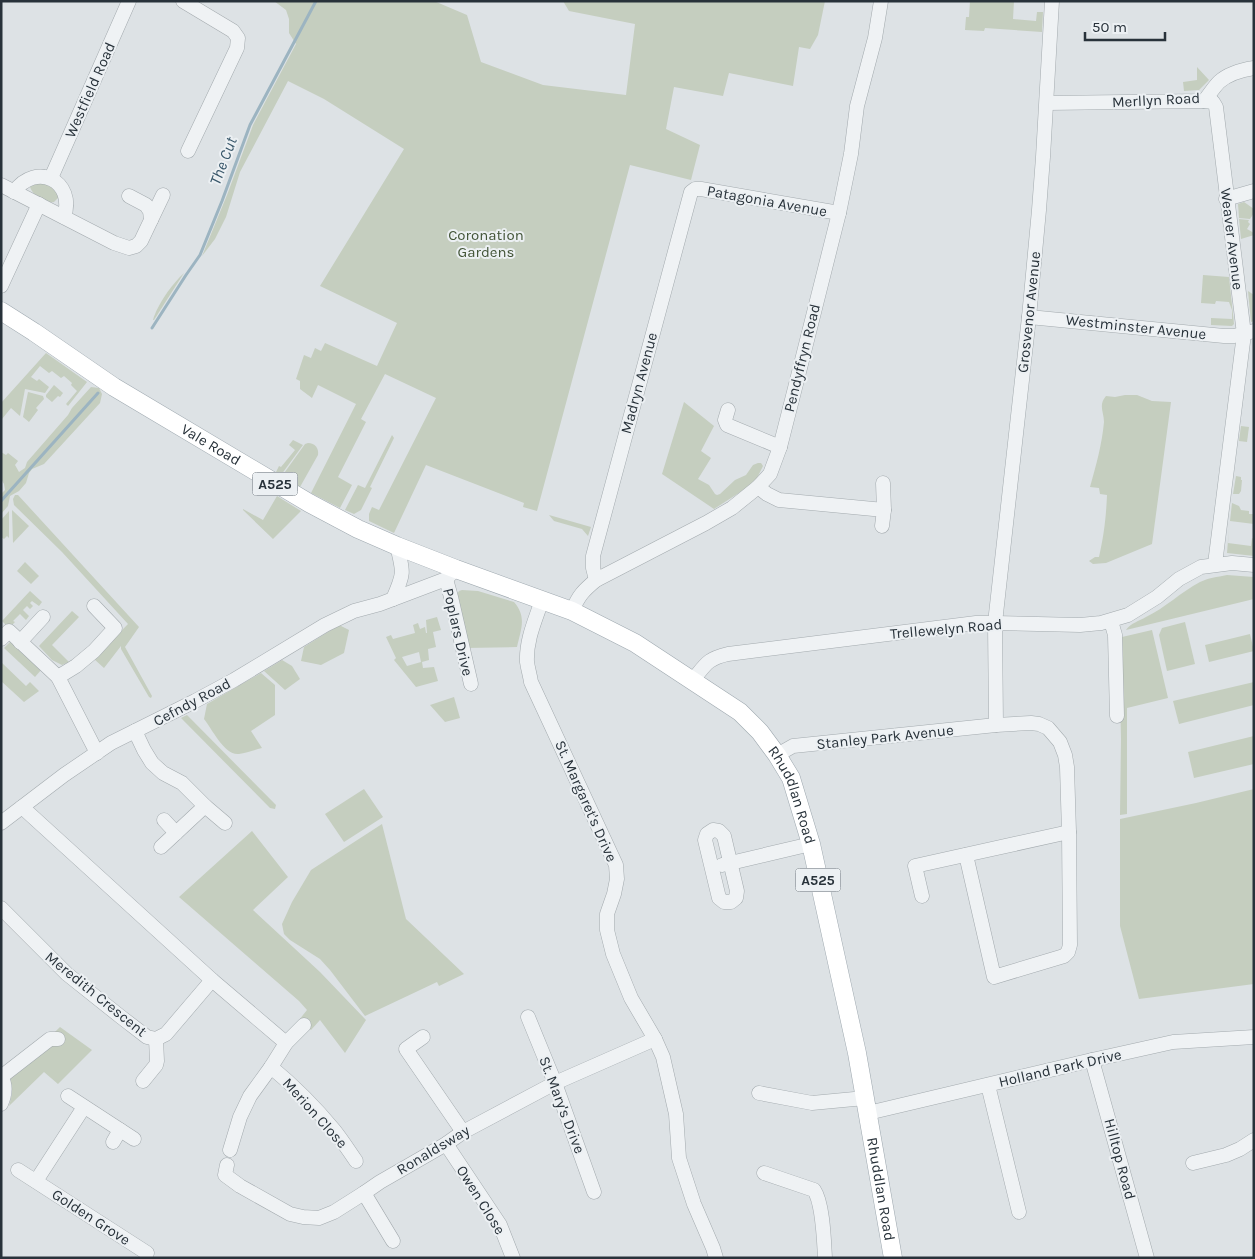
<svg xmlns="http://www.w3.org/2000/svg" width="1255" height="1259" viewBox="0 0 1255 1259" font-family="Karla,sans-serif">
<style>
.green{fill:#c5cebf;fill-rule:evenodd}
.lines{fill:none;stroke-linecap:round;stroke-linejoin:round}
.stream{stroke:#9cb4c1;stroke-width:3}
.minor-casing{stroke:#a3aaae;stroke-width:15}
.major-casing{stroke:#9ea8af;stroke-width:19}
.minor{stroke:#eff2f4;stroke-width:14}
.major{stroke:#fff;stroke-width:18}
.labels{text-anchor:middle;dominant-baseline:central;stroke-width:4;stroke-linejoin:round;paint-order:stroke}
.shield{fill:#ecf0f3;stroke:#636b72;stroke-width:1}
.shield-label{font-size:14px;font-weight:bold;fill:#28323a}
.street-label{font-size:15px;fill:#28323a;stroke:#ecf0f3}
.park-label{font-size:15px;fill:#425437;stroke:#ecf0f3}
.water-label{font-size:16px;font-style:italic;fill:#375669;stroke:#ecf0f3}
</style>
<rect width="100%" height="100%" fill="#dde2e5"/>
<g class="green">
<polygon points="274,1 434,1 467,15 481,62 543,85 626,95 635,24 569,11 563,1 825,1 818,35 810,49 799,47 793,86 729,73 723,96 674,87 666,129 700,145 691,180 630,165 537,511 523,507 524,503 426,465 394,533 369,521 369,514 372,507 379,510 436,398 385,374 361,419 366,422 338,477 352,485 340,508 311,493 356,404 318,385 312,398 300,389 300,381 296,379 304,355 311,358 315,348 321,351 325,343 377,366 397,323 320,286 404,149 324,99 288,81 240,172 226,217 215,239 202,256 227,195 253,125 296,44 289,33 289,19 286,10"/>
<polygon points="970,1 1014,1 1013,19 1036,21 1037,12 1043,12 1042,32 985,28 984,31 965,30 966,17 969,17"/>
<polygon points="1197,67 1209,80 1199,90 1184,91 1183,82 1197,80"/>
<path d="M32 183H50L59 197 54 202C45 204 33 196 30 187Z"/>
<polygon points="1244,202 1254,209 1254,213 1250,219 1239,218 1238,204"/>
<polygon points="1239,219 1249,220 1248,222 1250,224 1247,229 1254,233 1254,235 1241,239"/>
<path d="M184 273 154 320H153C157 305 172 284 184 273Z"/>
<polygon points="1203,275 1229,277 1234,324 1232,326 1211,325 1211,318 1232,319 1232,310 1229,302 1216,301 1215,304 1201,303"/>
<polygon points="1248,291 1254,295 1254,321 1251,322"/>
<polygon points="46,353 87,382 68,406 66,404 77,391 71,385 72,383 64,376 61,378 52,371 49,373 40,366 31,377 37,381 39,379 49,387 45,393 25,389 20,416 11,408 2,419 1,403"/>
<polygon points="54,385 63,393 60,397 58,396 52,402 46,397 46,395"/>
<polygon points="91,387 99,388 102,394 100,403 44,464 32,469 29,473 26,483 19,491 10,496 8,506 1,514 1,494 5,490 4,484 1,479 1,452 6,455 8,453 18,461 15,465 19,472 25,468 27,462 68,415 72,408"/>
<polygon points="28,392 43,396 44,399 36,408 38,410 29,422 23,417"/>
<path d="M1125 395H1137L1152 401 1171 402 1152 544 1106 563 1093 564 1089 561 1095 557H1099C1104 535 1106 518 1107 495L1100 494 1099 488 1090 487C1096 466 1102 444 1104 422 1104 412 1098 405 1106 396L1115 397Z"/>
<polygon points="684,402 714,426 701,451 711,458 698,479 709,485 715,494 717,495 720,494 735,480 746,475 753,465 758,463 761,463 763,466 757,478 745,489 714,509 662,474"/>
<polygon points="1241,426 1249,427 1247,442 1239,441"/>
<polygon points="392,435 394,438 370,487 372,488 361,510 354,514 345,510 358,485 365,488"/>
<polygon points="293,440 303,445 281,475 276,472 279,466 281,467 295,450 289,445"/>
<path d="M308 443C315 443 319 448 318 455L300 487 282 476 305 444Z"/>
<polygon points="1236,476 1241,477 1241,480 1242,480 1241,491 1239,494 1233,494"/>
<polygon points="15,495 18,495 139,627 125,647 152,696 151,698 149,697 121,649 121,646 104,668 94,659 128,624 62,552 14,505 13,499"/>
<polygon points="277,496 301,511 273,539 243,510 243,509 263,520"/>
<polygon points="1232,503 1239,506 1241,510 1249,511 1249,514 1254,514 1254,524 1230,521"/>
<polygon points="12,510 29,526 13,543"/>
<polygon points="9,511 9,538 7,536 4,539 1,537 1,520"/>
<polygon points="549,515 591,527 588,536 582,529 554,521"/>
<polygon points="1229,528 1228,543 1251,546 1252,538 1254,539 1254,556 1227,553"/>
<polygon points="25,562 39,576 31,584 17,571"/>
<path d="M1227 575 1254 577V599L1126 630C1131 623 1139 621 1146 617 1165 608 1181 592 1200 582 1208 578 1217 577 1227 575Z"/>
<path d="M462 590 478 591 514 602C527 617 521 629 517 647L466 648 457 594 459 591Z"/>
<polygon points="30,591 42,602 39,606 32,601 30,603 33,606 30,609 27,606 23,610 29,616 26,620 20,614 13,621 15,622 9,628 2,621"/>
<polygon points="72,611 79,617 52,645 69,662 62,665 52,660 39,646"/>
<path d="M437 617 441 630 433 632 436 647 428 649 429 660 422 662 423 668 434 667 438 681 416 687 394 660 396 658 386 637 391 635 393 639 415 633 413 625 418 623 420 629 425 627 426 633H427L426 620ZM419 652 421 662 407 666 402 657Z"/>
<polygon points="1185,622 1195,664 1167,671 1159,635 1162,628"/>
<polygon points="339,625 349,630 344,653 321,665 301,661 304,647"/>
<polygon points="1152,630 1168,698 1127,708 1127,814 1120,815 1121,739 1119,642 1122,637"/>
<polygon points="1250,634 1254,651 1209,662 1205,645"/>
<polygon points="11,641 41,670 35,677 4,648"/>
<polygon points="282,660 292,666 300,679 285,690 264,671"/>
<polygon points="1,662 26,686 30,682 39,691 24,702 1,681"/>
<path d="M261 673 275 685V715L251 731 262 748C254 750 246 753 239 754 225 756 212 729 204 719L207 704Z"/>
<polygon points="1254,682 1254,705 1179,724 1173,701"/>
<polygon points="454,697 460,718 445,722 430,705"/>
<polygon points="187,715 276,805 275,809 270,808 181,718"/>
<polygon points="1254,736 1254,764 1194,778 1188,752"/>
<polygon points="364,789 383,817 344,842 325,814"/>
<polygon points="1254,789 1254,984 1139,999 1120,926 1120,819 1196,803"/>
<polygon points="382,824 406,919 464,974 439,986 437,982 365,1016 330,970 320,959 290,940 284,934 282,924 292,902 311,870"/>
<polygon points="252,831 288,877 253,910 320,972 366,1020 345,1053 320,1020 311,1030 299,1020 307,1010 299,1001 179,897"/>
<polygon points="60,1027 92,1050 58,1084 44,1072 9,1106 12,1094 10,1076"/>
</g>
<g class="lines">
<g class="stream">
<polyline points="152,328 186,275 200,255 222,201 250,125 316,1"/>
<polyline points="1,501 98,393"/>
</g>
<defs>
<g id="minor">
<polyline points="183,1 233,31 238,38 237,48 188,151"/>
<polyline points="1204,101 1213,102 1216,107 1244,334 1215,564"/>
<path d="M1047 103 1204 101C1209 95 1214 87 1219 82 1229 73 1241 70 1254 68"/>
<polyline points="51,178 129,1"/>
<polyline points="1,185 114,243 129,248 136,246 141,241 151,220 150,211 146,205 129,196"/>
<path d="M14 192C36 161 76 181 64 217"/>
<polyline points="1226,199 1254,191"/>
<polyline points="151,220 163,195"/>
<polyline points="1,286 39,204"/>
<polyline points="1029,317 1224,336 1234,336 1254,331"/>
<polyline points="728,410 725,420 727,425 780,447"/>
<polyline points="758,487 767,494 779,500 884,510"/>
<polyline points="882,526 884,510 883,483"/>
<polyline points="446,579 451,597 471,684"/>
<polyline points="596,580 593,568 593,556 691,192 695,189 701,189 839,213"/>
<path d="M393 599C404 574 404 573 397 546"/>
<path d="M542 600C535 621 526 640 527 662 528 669 530 675 531 682L616 865 617 879 614 894 607 914V930L613 954 631 998 655 1039 663 1057 676 1114 679 1158 694 1204 713 1248 716 1258"/>
<path d="M572 611C579 595 583 591 596 580L706 523 732 508 758 487 770 474 780 447 795 388 839 213 851 154 857 106 875 38 881 1"/>
<polyline points="1111,621 1115,635 1117,716"/>
<polyline points="1,639 9,631 58,677 97,753"/>
<polyline points="20,642 43,617"/>
<polyline points="58,677 76,666 94,651 115,628 94,606"/>
<path d="M693 680C706 664 707 659 728 654L976 623H995L1080 625 1101 623 1128 615 1157 597 1179 579 1201 567 1232 563 1254 565"/>
<polyline points="996,725 995,623 1029,317 1039,210 1043,157 1052,1"/>
<polyline points="135,731 144,750 152,763 163,773 182,783 205,806 225,823"/>
<polyline points="777,755 793,746 996,725 1031,723 1039,724 1048,728 1060,742 1065,755 1067,767 1069,832 1070,945 1068,952 1064,956 994,977 966,855"/>
<polyline points="22,807 212,980 286,1043"/>
<polyline points="164,820 176,833"/>
<polyline points="1,823 64,775 111,743 195,701 234,680 325,625 354,611 380,604 446,579 456,569"/>
<polygon points="713,830 719,831 724,836 737,891 736,898 731,902 724,902 719,898 705,840 707,834"/>
<polyline points="161,847 205,806"/>
<polyline points="722,865 811,844"/>
<polyline points="922,896 915,866 1069,832"/>
<polyline points="1,908 67,974 121,1017 147,1037 156,1039 166,1034 212,980"/>
<polyline points="528,1017 555,1083 594,1192"/>
<polyline points="423,1037 406,1049 463,1132"/>
<polyline points="1092,1060 1147,1258"/>
<path d="M271 1067C294 1086 315 1107 334 1130 342 1140 349 1151 356 1161"/>
<polyline points="1,1077 50,1039 58,1039"/>
<path d="M1 1077C7 1086 5 1095 1 1104"/>
<polyline points="143,1081 156,1065 157,1061 156,1039"/>
<polyline points="988,1085 1019,1212"/>
<polyline points="759,1093 812,1103 865,1098"/>
<polyline points="68,1096 134,1139"/>
<polyline points="868,1113 1092,1060 1173,1042 1254,1037"/>
<polyline points="113,1142 120,1130"/>
<polyline points="446,1144 500,1225 513,1258"/>
<polyline points="230,1150 240,1117 250,1096 271,1067 286,1043 304,1025"/>
<polyline points="1193,1163 1226,1155 1240,1149 1254,1140"/>
<polyline points="227,1165 225,1175 240,1186 290,1214 303,1217 319,1218 334,1212 364,1193 380,1182 446,1144 463,1132 555,1083 655,1039"/>
<polyline points="18,1170 147,1253"/>
<path d="M764 1173 814 1190C823 1203 824 1241 825 1258"/>
<polyline points="36,1181 84,1107"/>
<polyline points="364,1193 393,1241"/>
</g>
<g id="major">
<path id="s1" d="M1 311 34 332 114 387 309 503 358 529 397 546 456 569 572 611 635 643 740 712 760 732 777 755 791 778 811 844 842 985 857 1053 893 1258"/>
</g>
</defs>
<use href="#minor" class="minor-casing"/>
<use href="#major" class="major-casing"/>
<use href="#minor" class="minor"/>
<use href="#major" class="major"/>
</g>
<g class="labels">
<g class="shield">
<rect x="252.5" y="472.5" width="45" height="23" rx="4"/>
<rect x="795.5" y="868.5" width="45" height="23" rx="4"/>
</g>
<g class="shield-label">
<text x="275" y="484">A525</text>
<text x="818" y="880">A525</text>
</g>
<g class="street-label">
<text transform="translate(90 90) rotate(-66)">Westfield Road</text>
<text transform="translate(1156 100) rotate(-3)">Merllyn Road</text>
<text transform="translate(767 201) rotate(10)">Patagonia Avenue</text>
<text transform="translate(1232 239) rotate(83)">Weaver Avenue</text>
<text transform="translate(1029 312) rotate(-84)">Grosvenor Avenue</text>
<text transform="translate(1136 327) rotate(6)">Westminster Avenue</text>
<text transform="translate(802 358) rotate(-76)">Pendyffryn Road</text>
<text transform="translate(639 383) rotate(-75)">Madryn Avenue</text>
<text stroke="none"><textPath href="#s1" startOffset="249">Vale Road</textPath></text>
<text transform="translate(946 629) rotate(-5)">Trellewelyn Road</text>
<text transform="translate(458 632) rotate(77)">Poplars Drive</text>
<text transform="translate(192 702) rotate(-28)">Cefndy Road</text>
<text transform="translate(885 737) rotate(-6)">Stanley Park Avenue</text>
<text stroke="none"><textPath href="#s1" startOffset="944">Rhuddlan Road</textPath></text>
<text transform="translate(586 801) rotate(66)">St. Margaret's Drive</text>
<text transform="translate(96 994) rotate(39)">Meredith Crescent</text>
<text transform="translate(1060 1068) rotate(-13)">Holland Park Drive</text>
<text transform="translate(562 1105) rotate(69)">St. Mary's Drive</text>
<text transform="translate(315 1113) rotate(48)">Merion Close</text>
<text transform="translate(433 1150) rotate(-31)">Ronaldsway</text>
<text transform="translate(1120 1159) rotate(75)">Hilltop Road</text>
<text stroke="none"><textPath href="#s1" startOffset="1349">Rhuddlan Road</textPath></text>
<text transform="translate(481 1200) rotate(58)">Owen Close</text>
<text transform="translate(91 1217) rotate(33)">Golden Grove</text>
</g>
<g class="park-label">
<text x="486" y="235">Coronation<tspan x="486" dy="17">Gardens</tspan></text>
</g>
<g class="water-label">
<text transform="translate(223 161) rotate(-69)">The Cut</text>
</g>
</g>
<rect width="1255" height="1259" fill="none" stroke="#28323a" stroke-width="5"/>
<path d="M1085 32v8h80v-8" fill="none" stroke="#28323a" stroke-width="2.5"/>
<text x="1092" y="32" font-size="15" fill="#28323a" stroke="#ecf0f3" stroke-width="4" paint-order="stroke">50 m</text>
</svg>
